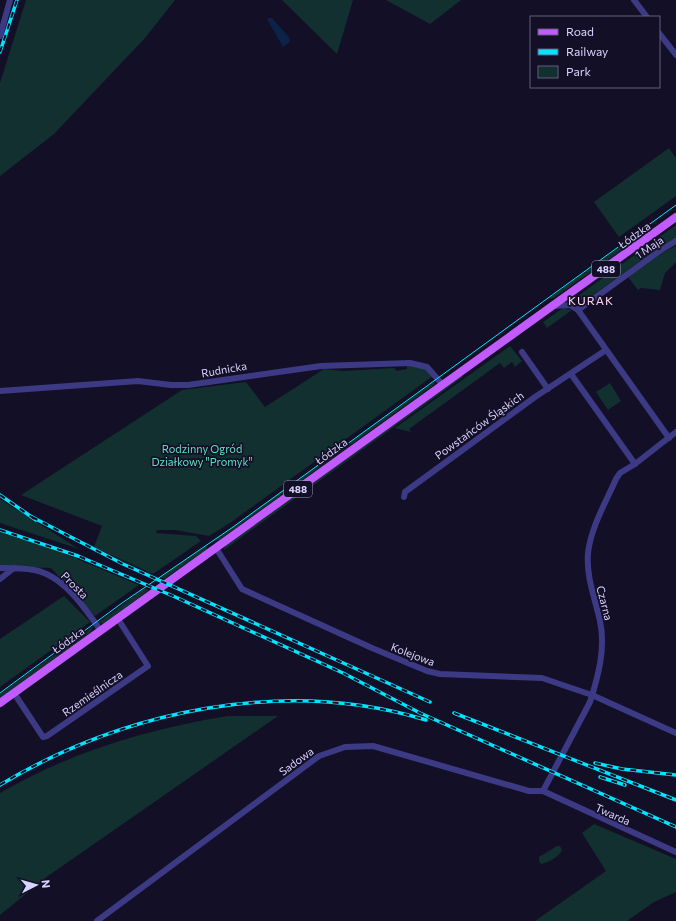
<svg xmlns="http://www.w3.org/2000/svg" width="676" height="921" viewBox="0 0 676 921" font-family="Commissioner,sans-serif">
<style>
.green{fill:#12302f}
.water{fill:#0c2248}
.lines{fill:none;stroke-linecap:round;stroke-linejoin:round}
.minor{stroke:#3d3a85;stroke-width:6}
.major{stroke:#c25bff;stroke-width:8}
.tram{stroke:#00e5ff;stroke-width:1}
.rail-casing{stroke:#00e5ff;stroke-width:3.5}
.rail{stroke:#130f26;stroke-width:2;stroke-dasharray:6;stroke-linecap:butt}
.labels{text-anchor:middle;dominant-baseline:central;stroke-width:3.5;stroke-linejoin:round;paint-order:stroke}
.shield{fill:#130f26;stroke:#9e99be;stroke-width:1}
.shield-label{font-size:10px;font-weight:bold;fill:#d9d4ff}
.street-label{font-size:11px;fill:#d9d4ff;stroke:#130f26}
.park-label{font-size:11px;fill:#5fe0c0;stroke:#130f26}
.neighbourhood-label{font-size:12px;letter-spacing:1px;fill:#ffd6f0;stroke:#130f26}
</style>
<rect width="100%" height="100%" fill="#130f26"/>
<g class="green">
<polygon points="26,0 175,0 145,38 54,134 0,176 0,83"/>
<polygon points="282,0 353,0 337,54"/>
<polygon points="386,0 461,0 430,24"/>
<polygon points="669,148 676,158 676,196 619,237 594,202"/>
<polygon points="676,225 676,238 660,247 590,297 583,300 571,301"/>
<polygon points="638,233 640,237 554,298 548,299"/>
<polygon points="676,246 676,262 665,273 660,290 641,288 638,290 628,277 664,252"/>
<polygon points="563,308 572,310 547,328 543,322"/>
<polygon points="510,346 522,361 515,367 512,362 504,368 500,363 409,429 411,432 395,428"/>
<polygon points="416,365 424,368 433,376 230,523 209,536 175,530 157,530 156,533 196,536 201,541 153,574 94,547 102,526 21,495 182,390 246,382 265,407 324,369 344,371 394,368 397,371 407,369 407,366"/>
<polygon points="462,375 463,377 224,550 225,546"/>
<polygon points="435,381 434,385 219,540 213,541"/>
<polygon points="610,383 621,401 608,410 596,392"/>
<polygon points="0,499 79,549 0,523"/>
<polygon points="0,532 51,548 139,585 95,616 51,568 0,566"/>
<polygon points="206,546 207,548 205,551 164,579 160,577"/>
<polygon points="145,588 149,590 104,624 98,623"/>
<polygon points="64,596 90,622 0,687 0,639"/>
<polygon points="93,627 91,632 0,698 0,694"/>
<path d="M228 716H278L48 876 0 915V793C71 752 147 729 228 716Z"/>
<polygon points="594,824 676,859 676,892 654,902 627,921 535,921 606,871 582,833"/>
<path d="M557 846H560L562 850C560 856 548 863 541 864L539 861V857Z"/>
</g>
<polygon class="water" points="268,18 272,18 289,37 290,42 283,47 268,21"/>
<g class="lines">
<g class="minor">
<polyline points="634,0 647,17"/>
<polyline points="659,33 676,55"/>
<polyline points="0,36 10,0"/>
<polyline points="552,306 570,305 578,310 669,438"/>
<polyline points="578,310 661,250 676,241"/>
<polyline points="522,352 548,389"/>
<polyline points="571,374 635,464"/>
<polyline points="0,391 138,381 171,385 188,385 321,366 410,363 427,367 442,384"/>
<polyline points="404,497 405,492 535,397 606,350"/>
<polyline points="216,548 242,589 372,648 427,671 440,674 542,678 592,695 676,733"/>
<path d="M0 568C11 568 23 568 34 570 63 575 85 608 101 631"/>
<polyline points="0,579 14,568"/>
<polyline points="14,693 43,737 47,736 148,666 118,619"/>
<path d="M543 791 590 702C598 677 606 648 600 621 595 598 586 577 588 553 591 527 606 502 616 479L620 473 635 464 676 432"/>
<polyline points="543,791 676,852"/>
<polyline points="97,921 319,756 345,747 373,746 529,791 543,791"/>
</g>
<polyline class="major" points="0,703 676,217"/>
<polyline class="tram" points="0,693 122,603 233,527 676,205"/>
<defs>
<g id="rail">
<polyline points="0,52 17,0"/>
<polyline points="0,495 36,520"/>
<polyline points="32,517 123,564 430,702"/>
<polyline points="0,530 78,556 173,596 343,673 420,713 676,827"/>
<polyline points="454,713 676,800"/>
<polyline points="595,763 622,769 676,775"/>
<polyline points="600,777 625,785"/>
<path d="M0 785C125 710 285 677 426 720"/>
</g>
</defs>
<use href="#rail" class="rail-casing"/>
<use href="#rail" class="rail"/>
</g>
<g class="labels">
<g class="shield">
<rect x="592" y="261" width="28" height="16" rx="3"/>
<rect x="284" y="481" width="28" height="16" rx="3"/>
</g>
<g class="shield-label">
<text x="606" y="269">488</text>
<text x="298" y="489">488</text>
</g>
<g class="street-label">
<text transform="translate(634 235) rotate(-36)">Łódzka</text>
<text transform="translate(649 247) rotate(-34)">1 Maja</text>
<text transform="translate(224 369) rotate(-10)">Rudnicka</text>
<text transform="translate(479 425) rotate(-36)">Powstańców Śląskich</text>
<text transform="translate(331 451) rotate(-36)">Łódzka</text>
<text transform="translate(75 585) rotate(45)">Prosta</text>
<text transform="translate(605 603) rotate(76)">Czarna</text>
<text transform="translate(68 640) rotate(-36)">Łódzka</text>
<text transform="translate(413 654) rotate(21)">Kolejowa</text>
<text transform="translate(92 693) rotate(-35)">Rzemieślnicza</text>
<text transform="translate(296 761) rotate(-36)">Sadowa</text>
<text transform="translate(613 814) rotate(24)">Twarda</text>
</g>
<g class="park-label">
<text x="202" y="448">Rodzinny Ogród<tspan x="202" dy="13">Działkowy "Promyk"</tspan></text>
</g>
<g class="neighbourhood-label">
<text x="591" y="300">KURAK</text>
</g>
</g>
<rect x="530" y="16" width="130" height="72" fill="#130f26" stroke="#625e7d"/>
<rect x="538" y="29" width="20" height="6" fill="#c25bff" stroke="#625e7d"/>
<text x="566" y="36" font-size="12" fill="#d9d4ff">Road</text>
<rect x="538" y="49" width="20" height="6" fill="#00e5ff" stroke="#625e7d"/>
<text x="566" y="56" font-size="12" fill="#d9d4ff">Railway</text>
<rect x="538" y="66" width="20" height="12" fill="#12302f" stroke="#625e7d"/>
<text x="566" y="76" font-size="12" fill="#d9d4ff">Park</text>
<g transform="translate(36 885) rotate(84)" stroke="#130f26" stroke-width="3" paint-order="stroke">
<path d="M0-3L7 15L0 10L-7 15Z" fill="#d9d4ff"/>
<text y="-6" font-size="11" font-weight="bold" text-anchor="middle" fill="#d9d4ff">N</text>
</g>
</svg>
